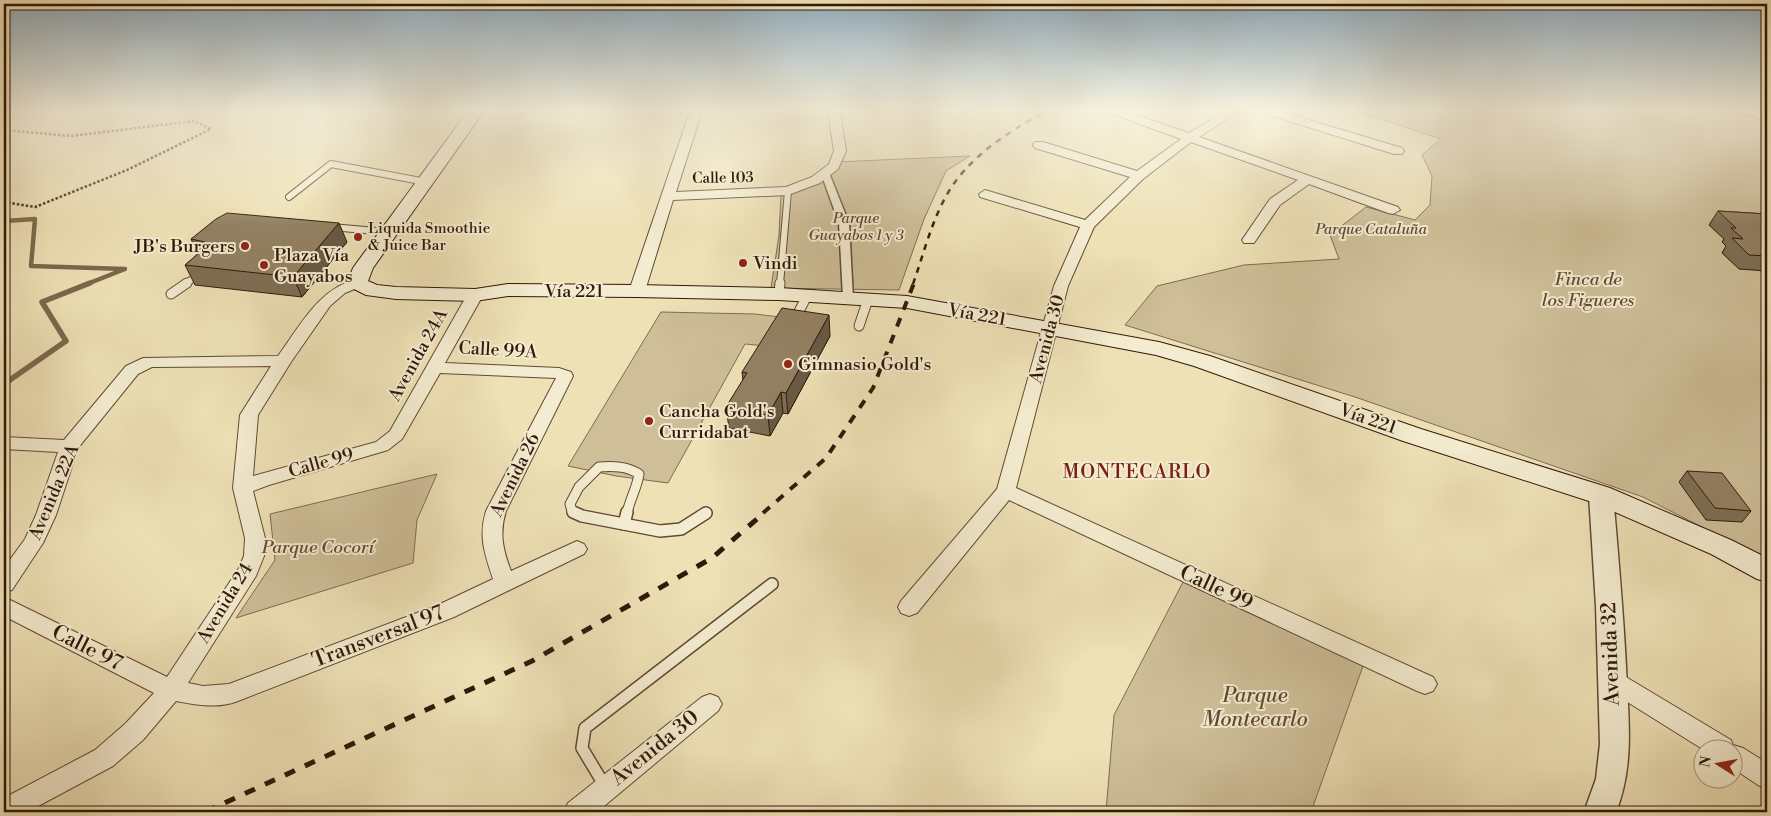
<svg xmlns="http://www.w3.org/2000/svg" width="1771" height="816" viewBox="0 0 1771 816" font-family="'Libre Bodoni',serif">
<style>
.green{fill:#cebf99;stroke:#806c51}
.lines{fill:none;stroke-linecap:round;stroke-linejoin:round}
.stream-far1{stroke:#7c684d;stroke-width:4.5}
.stream{stroke:#7c684d;stroke-width:5.5}
.service-far2-casing{stroke:#604a34;stroke-width:8}
.service-far1-casing{stroke:#604a34;stroke-width:11}
.service-casing{stroke:#604a34;stroke-width:14}
.pedestrian-casing{stroke:#604a34;stroke-width:3}
.minor-casing{stroke:#604a34;stroke-width:2}
.tertiary-casing{stroke:#604a34;stroke-width:3}
.secondary-casing{stroke:#311809;stroke-width:2}
.path{stroke:#311809;stroke-width:2.5;stroke-dasharray:2.5 2;stroke-linecap:butt}
.service-far2{stroke:#f4ecd0;stroke-width:6}
.service-far1{stroke:#f4ecd0;stroke-width:9}
.service{stroke:#f4ecd0;stroke-width:11}
.pedestrian{fill:#f4ecd0;fill-rule:evenodd}
.minor{fill:#f4ecd0;fill-rule:evenodd}
.tertiary{fill:#f4ecd0;fill-rule:evenodd}
.secondary{fill:#f4ecd0;fill-rule:evenodd}
.rail-far2{stroke:#311809;stroke-width:2.5;stroke-dasharray:6 6;stroke-linecap:butt}
.rail-far1{stroke:#311809;stroke-width:4;stroke-dasharray:9 9;stroke-linecap:butt}
.rail{stroke:#311809;stroke-width:5;stroke-dasharray:11 11;stroke-linecap:butt}
.wall{fill:#7e6f55;stroke:#311809}
.shaded-wall{fill:#675a45;stroke:#311809}
.building{fill:#938163;stroke:#311809}
.poi-dot{fill:#8f2418;stroke:#f4ecd0;stroke-width:2}
.labels{text-anchor:middle;dominant-baseline:central;stroke-width:4;stroke-linejoin:round;paint-order:stroke}
.far-street-label{font-size:15px;fill:#311809;stroke:#f4ecd0}
.far-park-label{font-size:15px;font-style:italic;fill:#604a34;stroke:#f4ecd0}
.far-poi-label{font-size:15px;fill:#311809;stroke:#f4ecd0;text-anchor:start}
.poi-label{font-size:18px;fill:#311809;stroke:#f4ecd0;text-anchor:start}
.park-label{font-size:18px;font-style:italic;fill:#604a34;stroke:#f4ecd0}
.street-label{font-size:18px;fill:#311809;stroke:#f4ecd0}
.neighbourhood-label{font-size:19px;letter-spacing:1px;fill:#7a1f14;stroke:#f4ecd0}
.near-street-label{font-size:21px;fill:#311809;stroke:#f4ecd0}
.near-park-label{font-size:21px;font-style:italic;fill:#604a34;stroke:#f4ecd0}
</style>
<rect width="100%" height="100%" fill="#eee1b6"/>
<filter id="stains"><feTurbulence type="fractalNoise" baseFrequency=".004" numOctaves="4"/><feColorMatrix values="0 0 0 0 .2 0 0 0 0 .09 0 0 0 0 .02 0 0 0 .5 -.17"/></filter>
<radialGradient id="worn" r=".72"><stop offset=".6" stop-color="#630" stop-opacity="0"/><stop offset="1" stop-color="#630" stop-opacity=".3"/></radialGradient>
<g class="green">
<polygon points="1356,111 1734,111 1767,122 1767,560 1643,497 1355,397 1125,325 1157,286 1244,265 1339,259 1330,235 1366,207 1415,220 1430,205 1432,176 1422,155 1441,139"/>
<polygon points="970,156 946,171 924,219 899,290 771,288 779,235 781,194 811,182 836,162"/>
<polygon points="661,312 755,314 780,317 766,346 745,344 668,483 616,476 568,466"/>
<polygon points="437,474 417,520 413,563 236,618 275,560 270,514"/>
<polygon points="1183,582 1363,666 1311,812 1106,812 1114,715"/>
</g>
<g class="lines">
<polyline class="stream-far1" points="4,221 35,219 31,266 125,269 87,284"/>
<polyline class="stream" points="4,384 66,341 42,302 90,283"/>
<defs>
<g id="service-far2">
<polyline points="289,197 331,164 426,182"/>
<polyline points="331,227 388,232"/>
<polyline points="185,284 200,274"/>
<polyline points="780,284 788,191"/>
</g>
<g id="service-far1">
<polyline points="171,294 187,283"/>
<polyline points="779,294 780,283"/>
<polyline points="796,317 807,296"/>
<polyline points="859,326 868,299"/>
<path d="M576 513 572 511 570 504 579 487 599 467C613 466 627 466 639 474 637 488 630 499 627 513"/>
</g>
<g id="service">
<polyline points="573,512 582,516 660,531 681,529 706,513"/>
<polyline points="624,524 627,512"/>
<polyline points="606,788 582,748 585,728 772,584"/>
</g>
<polygon id="pedestrian" points="825,170 829,173 849,223 853,298 848,301 843,298 839,223 821,173"/>
<g id="minor">
<polygon points="690,111 702,111 676,192 786,187 812,177 829,164 834,151 828,111 840,111 846,151 838,169 820,183 788,195 673,200 645,291 642,294 632,294 629,291"/>
<polygon points="1108,111 1125,111 1189,133 1226,111 1240,111 1199,137 1398,207 1400,210 1393,214 1388,213 1309,184 1280,205 1254,243 1244,243 1242,240 1270,199 1298,180 1191,142 1143,179 1094,227 1068,286 1016,488 1433,677 1437,684 1433,691 1425,694 1417,691 1009,500 917,613 909,616 901,613 898,607 901,601 997,489 1054,286 1080,227 980,197 979,194 985,190 1085,220 1130,177 1035,148 1033,145 1035,142 1043,142 1137,171 1181,139 1110,113"/>
<polygon points="1261,111 1279,111 1402,148 1404,151 1402,154 1394,154 1263,113"/>
<polygon points="1740,111 1757,111 1767,114 1767,121 1742,113"/>
<path d="M357 279 362 280 364 283 362 286 345 293 330 306 291 362 258 415 253 476 376 442 390 431 467 295 470 292H480L483 295 445 363 559 368 571 372 573 376 506 511C499 533 503 550 511 571L577 541 584 544 587 549 584 554 454 617 238 701C218 709 197 705 176 701L143 740 113 766 27 812H4V798L95 750 125 724 154 693 4 616V597L167 677 239 568 244 556 245 538 233 488 240 415 271 366 152 367 138 374 78 448 56 515 43 543 12 590 4 592V568L25 539 36 515 58 452 4 449V437L64 440 126 366 143 358 278 356C300 326 319 288 357 279ZM440 373 556 378 486 511C478 536 485 555 493 579L438 605 229 684 203 686 188 683 256 576 264 556 265 538 253 491 269 485 388 450 402 439Z"/>
<polygon points="1613,671 1621,674 1731,740 1733,745 1743,748 1767,763 1767,789 1758,785 1734,769 1734,748 1704,750 1605,688 1601,681 1605,674"/>
<polygon points="710,694 718,697 722,704 718,711 597,812 564,812 568,803 702,697"/>
</g>
<path id="tertiary" d="M1601 487 1609 489 1613 495C1618 552 1623 609 1626 666 1628 716 1635 764 1616 812H1584L1596 779 1600 744 1596 606 1589 495 1593 489Z"/>
<polygon id="secondary" points="468,111 484,111 373,268 368,281 377,285 396,287 475,289 508,284 637,285 779,288 907,296 1159,342 1210,356 1421,429 1610,488 1731,540 1767,558 1767,582 1757,579 1711,554 1592,502 1403,441 1194,366 1156,355 907,308 779,300 637,297 508,296 475,301 396,299 366,295 350,287 347,283 353,268"/>
</defs>
<use href="#service-far2" class="service-far2-casing"/>
<use href="#service-far1" class="service-far1-casing"/>
<use href="#service" class="service-casing"/>
<use href="#pedestrian" class="pedestrian-casing"/>
<use href="#minor" class="minor-casing"/>
<use href="#tertiary" class="tertiary-casing"/>
<use href="#secondary" class="secondary-casing"/>
<g class="path">
<polyline points="4,119 21,111"/>
<polyline points="4,130 71,136 194,121 211,129 127,170 35,207 4,202"/>
</g>
<use href="#service-far2" class="service-far2"/>
<use href="#service-far1" class="service-far1"/>
<use href="#service" class="service"/>
<use href="#pedestrian" class="pedestrian"/>
<use href="#minor" class="minor"/>
<use href="#tertiary" class="tertiary"/>
<use href="#secondary" class="secondary"/>
<path class="rail-far2" d="M913 284C924 253 932 219 949 191 971 155 1010 131 1046 111"/>
<polyline class="rail-far1" points="763,513 826,458 873,388 914,283"/>
<polyline class="rail" points="205,812 532,661 712,558 765,512"/>
</g>
<g class="wall">
<polygon points="1718,211 1767,214 1767,271 1739,269 1722,253 1726,246 1722,242 1724,239 1709,225"/>
<polygon points="191,239 347,242 302,297 195,285 185,265 198,254"/>
<polygon points="830,336 788,414 783,413 770,436 729,428 726,407 743,381 742,372"/>
<polygon points="1687,471 1751,511 1742,522 1706,520 1679,482"/>
</g>
<g class="shaded-wall">
<polygon points="339,223 347,242 302,297 293,277"/>
<polygon points="829,315 830,336 788,414 786,393"/>
<polygon points="781,392 783,413 770,436 768,415"/>
</g>
<g class="building">
<polygon points="1718,211 1767,214 1767,256 1749,255 1732,238 1743,239 1731,228 1736,228"/>
<polygon points="227,213 339,223 293,277 185,265 207,246 205,242 191,239 216,219"/>
<polygon points="782,308 829,315 786,393 781,392 768,415 726,407 747,373 742,372"/>
<polygon points="1687,471 1722,473 1751,511 1715,508"/>
<polygon points="1639,808 1645,812 1636,812"/>
</g>
<linearGradient id="sky" x2="0" y2="1"><stop stop-color="#91abbc"/><stop offset="0.49" stop-color="#f7f2de"/><stop offset="1" stop-color="#f7f2de" stop-opacity="0"/></linearGradient>
<rect width="1771" height="225" fill="url(#sky)"/>
<g class="poi-dot">
<circle cx="358" cy="237" r="5"/>
<circle cx="245" cy="246" r="5"/>
<circle cx="743" cy="263" r="5"/>
<circle cx="264" cy="265" r="5"/>
<circle cx="788" cy="364" r="5"/>
<circle cx="649" cy="421" r="5"/>
</g>
<g class="labels">
<g class="far-street-label">
<text transform="translate(723 178) rotate(-1)">Calle 103</text>
</g>
<g class="far-park-label">
<text x="856" y="218">Parque<tspan x="856" dy="17">Guayabos 1 y 3</tspan></text>
<text x="1371" y="229">Parque Cataluña</text>
</g>
<g class="far-poi-label">
<text x="368" y="228">Liquida Smoothie<tspan x="368" dy="17">&amp; Juice Bar</tspan></text>
</g>
<g class="poi-label">
<text x="235" y="246" text-anchor="end">JB's Burgers</text>
<text x="274" y="255">Plaza Vía<tspan x="274" dy="21">Guayabos</tspan></text>
<text x="753" y="263">Vindi</text>
<text x="798" y="364">Gimnasio Gold's</text>
<text x="659" y="411">Cancha Gold's<tspan x="659" dy="21">Curridabat</tspan></text>
</g>
<g class="park-label">
<text x="1588" y="279">Finca de<tspan x="1588" dy="21">los Figueres</tspan></text>
<text x="318" y="547">Parque Cocorí</text>
</g>
<g class="street-label">
<text x="574" y="291">Vía 221</text>
<text transform="translate(977 315) rotate(10)">Vía 221</text>
<text transform="translate(1047 339) rotate(-75)">Avenida 30</text>
<text transform="translate(498 350) rotate(3)">Calle 99A</text>
<text transform="translate(418 355) rotate(-61)">Avenida 24A</text>
<text transform="translate(1368 419) rotate(19)">Vía 221</text>
<text transform="translate(321 463) rotate(-16)">Calle 99</text>
<text transform="translate(515 475) rotate(-64)">Avenida 26</text>
<text transform="translate(54 492) rotate(-67)">Avenida 22A</text>
<text transform="translate(225 603) rotate(-59)">Avenida 24</text>
</g>
<g class="neighbourhood-label">
<text x="1137" y="472">MONTECARLO</text>
</g>
<g class="near-street-label">
<text transform="translate(1216 588) rotate(25)">Calle 99</text>
<text transform="translate(378 637) rotate(-21)">Transversal 97</text>
<text transform="translate(87 648) rotate(27)">Calle 97</text>
<text transform="translate(1611 654) rotate(-92)">Avenida 32</text>
<text transform="translate(655 748) rotate(-39)">Avenida 30</text>
</g>
<g class="near-park-label">
<text x="1255" y="696">Parque<tspan x="1255" dy="24">Montecarlo</tspan></text>
</g>
</g>
<rect width="1771" height="816" fill="none" stroke="#eee1b6" stroke-width="20"/>
<rect x="5" y="5" width="1761" height="806" fill="none" stroke="#311809" stroke-width="2.5"/>
<rect x="10" y="10" width="1751" height="796" fill="none" stroke="#311809"/>
<g transform="translate(1718 764) rotate(281)"><circle r="24" fill="#f4ecd0" stroke="#a69780"/>
<path d="M0-4L9 19L0 12L-9 19Z" fill="#8f2418"/>
<text y="-8" font-size="14" font-weight="bold" text-anchor="middle" fill="#311809">N</text>
</g>
<rect width="100%" height="100%" filter="url(#stains)"/>
<rect width="100%" height="100%" fill="url(#worn)"/>
</svg>
